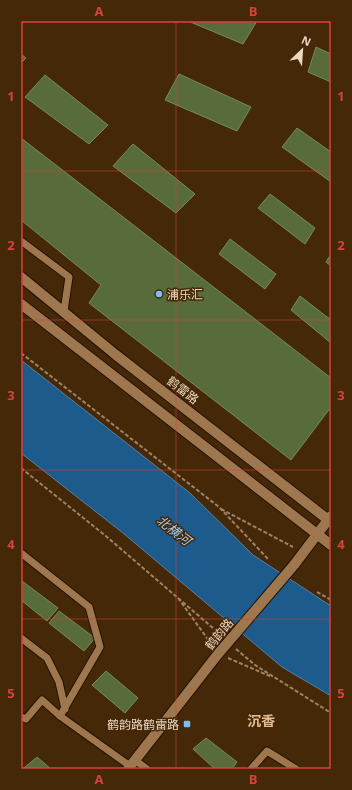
<svg xmlns="http://www.w3.org/2000/svg" width="352" height="790" viewBox="0 0 352 790" font-family="'Open Sans','Noto Sans SC',sans-serif">
<style>
.water{fill:#1c5b8c;stroke:#5b809c}
.building{fill:#586b3a;stroke:#778b58}
.lines{fill:none;stroke-linecap:round;stroke-linejoin:round}
.service-casing{stroke:#251200;stroke-width:9}
.minor-casing{stroke:#251200;stroke-width:12}
.tertiary-casing{stroke:#251200;stroke-width:12}
.path{stroke:#9c8367;stroke-width:2;stroke-dasharray:4 2;stroke-linecap:butt}
.service{stroke:#9f774e;stroke-width:7}
.minor{stroke:#9f774e;stroke-width:10}
.tertiary{stroke:#9f774e;stroke-width:10}
.minor-bridge-casing{stroke:#251200;stroke-width:12;stroke-linecap:butt}
.minor-bridge{stroke:#9f774e;stroke-width:10}
.grid{fill:none;stroke:#d9423f;stroke-width:1;stroke-opacity:0.55}
.poi-dot{fill:#7cbef9;stroke:#442807;stroke-width:1.5}
.labels{text-anchor:middle;dominant-baseline:central;stroke-width:3;stroke-linejoin:round;paint-order:stroke}
.poi-label{font-size:12px;fill:#edd7c1;stroke:#442807;text-anchor:start}
.street-label{font-size:12px;fill:#edd7c1;stroke:#442807}
.water-label{font-size:13px;font-style:italic;fill:#a5caec;stroke:#442807}
.quarter-label{font-size:14px;font-weight:bold;fill:#e5ba8f;stroke:#442807}
.neatline{fill:none;stroke:#d9423f;stroke-width:1.5}
.grid-label{font-size:13px;text-anchor:middle;font-weight:bold;fill:#d9423f}
</style>
<rect width="100%" height="100%" fill="#442807"/>
<polygon class="water" points="21,360 190,493 253,555 331,606 331,696 282,667 123,533 21,453"/>
<g class="building">
<polygon points="188,21 257,21 243,44"/>
<polygon points="316,47 331,54 331,82 308,72"/>
<polygon points="21,54 26,58 21,63"/>
<polygon points="179,74 251,107 237,131 165,100"/>
<polygon points="45,75 108,125 89,144 25,97"/>
<polygon points="297,128 331,152 331,182 282,147"/>
<polygon points="21,138 331,378 331,407 291,460 89,303 101,285 21,220"/>
<polygon points="133,144 195,194 176,213 113,166"/>
<polygon points="270,194 315,228 305,244 258,208"/>
<polygon points="230,239 276,274 265,289 219,254"/>
<polygon points="331,254 331,266 326,262"/>
<polygon points="300,296 331,320 331,343 291,310"/>
<polygon points="22,581 58,608 47,621 21,600 21,582"/>
<polygon points="59,611 95,638 84,651 49,623"/>
<polygon points="106,671 138,698 125,713 92,685"/>
<polygon points="206,738 237,762 232,769 215,769 193,749"/>
<polygon points="37,757 51,769 24,768"/>
</g>
<g class="lines">
<defs>
<g id="service">
<polyline points="21,241 69,277 64,311"/>
<polyline points="21,553 89,607 100,647 60,716"/>
<polyline points="21,638 47,658 59,682 65,709"/>
<polyline points="21,717 26,719 42,700 60,716 130,766"/>
<polyline points="135,760 147,769"/>
<polyline points="251,769 267,751 296,769"/>
</g>
<g id="minor">
<polyline points="294,565 331,516"/>
<polyline points="128,769 218,654"/>
</g>
<g id="tertiary">
<polyline points="21,277 116,355 331,522"/>
<polyline points="21,304 331,545"/>
</g>
</defs>
<use href="#service" class="service-casing"/>
<use href="#minor" class="minor-casing"/>
<use href="#tertiary" class="tertiary-casing"/>
<g class="path">
<polyline points="21,353 219,507 268,559"/>
<polyline points="21,468 107,537 221,635"/>
<polyline points="221,509 293,547"/>
<polyline points="317,592 331,600"/>
<polyline points="178,598 212,645"/>
<polyline points="236,649 255,665 331,713"/>
<polyline points="228,658 272,677"/>
</g>
<use href="#service" class="service"/>
<use href="#minor" class="minor"/>
<use href="#tertiary" class="tertiary"/>
<defs>
<polyline id="minor-bridge" points="218,654 294,565"/>
</defs>
<use href="#minor-bridge" class="minor-bridge-casing"/>
<use href="#minor-bridge" class="minor-bridge"/>
</g>
<path class="grid" d="M176 21V769M21 171H331M21 320H331M21 470H331M21 619H331"/>
<g class="poi-dot">
<circle cx="159" cy="294" r="4"/>
<rect x="183" y="720" width="8" height="8" rx="2"/>
</g>
<g class="labels">
<g class="poi-label">
<text x="167" y="294">浦乐汇</text>
<text x="179" y="724" text-anchor="end">鹤韵路鹤雷路</text>
</g>
<g class="street-label">
<text transform="translate(183 390) rotate(38)">鹤雷路</text>
<text transform="translate(219 634) rotate(-50)">鹤韵路</text>
</g>
<g class="water-label">
<text transform="translate(174 530) rotate(38)">北横河</text>
</g>
<g class="quarter-label">
<text x="261" y="720">沉香</text>
</g>
</g>
<rect width="352" height="790" fill="none" stroke="#442807" stroke-width="44"/>
<g transform="translate(302 50) rotate(25)" stroke="#442807" stroke-width="3" paint-order="stroke">
<path d="M0-3L7 15L0 10L-7 15Z" fill="#edd7c1"/>
<text y="-6" font-size="11" font-weight="bold" text-anchor="middle" fill="#edd7c1">N</text>
</g>
<rect x="22" y="22" width="308" height="746" class="neatline"/>
<g class="grid-label">
<text x="99" y="16">A</text>
<text x="253" y="16">B</text>
<text x="11" y="101">1</text>
<text x="341" y="101">1</text>
<text x="11" y="250">2</text>
<text x="341" y="250">2</text>
<text x="11" y="400">3</text>
<text x="341" y="400">3</text>
<text x="11" y="549">4</text>
<text x="341" y="549">4</text>
<text x="11" y="698">5</text>
<text x="341" y="698">5</text>
<text x="99" y="784">A</text>
<text x="253" y="784">B</text>
</g>
</svg>
